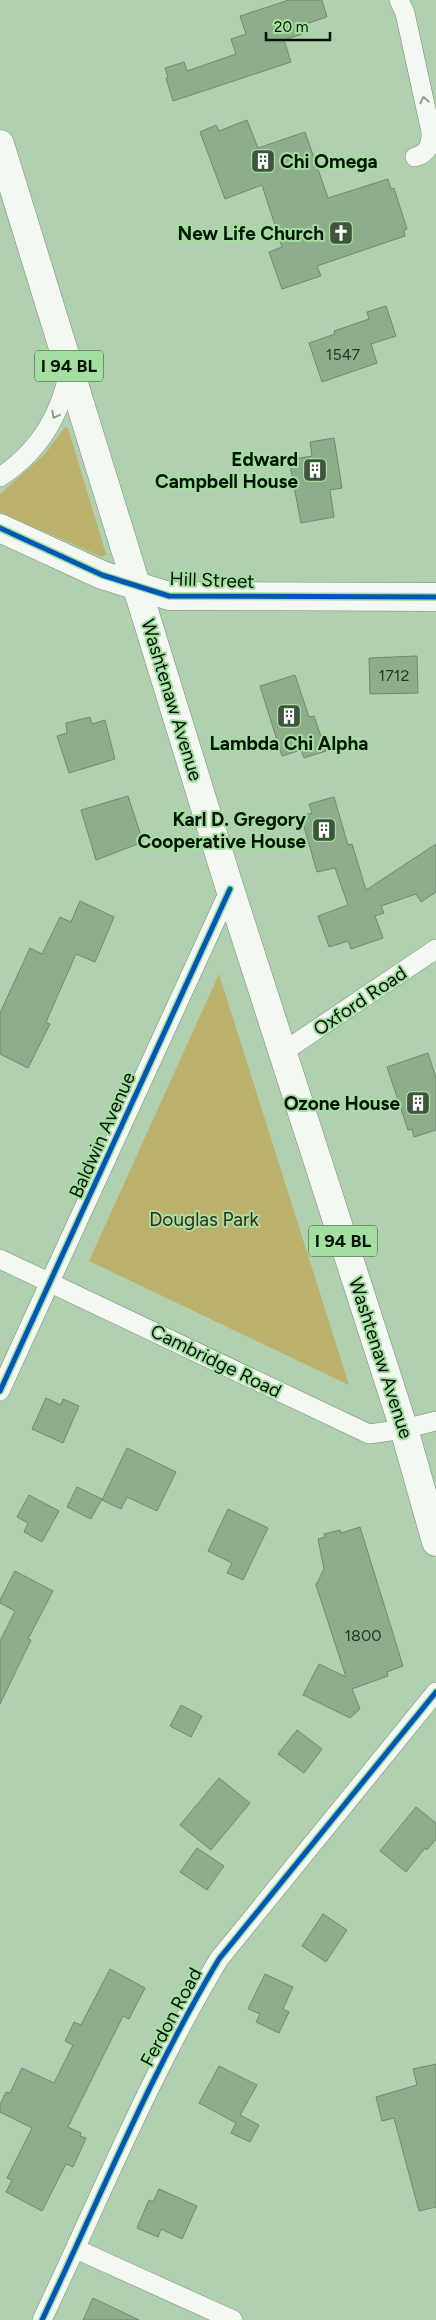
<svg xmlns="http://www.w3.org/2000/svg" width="436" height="2320" viewBox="0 0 436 2320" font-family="Figtree,sans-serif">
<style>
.green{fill:#bbb16c}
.building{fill:#8dad8b;stroke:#70886f}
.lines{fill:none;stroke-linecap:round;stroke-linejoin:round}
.street-casing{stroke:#748c73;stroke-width:20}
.secondary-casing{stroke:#748c73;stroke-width:29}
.primary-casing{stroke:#748c73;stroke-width:29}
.street{stroke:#f3f8f3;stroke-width:19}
.secondary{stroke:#f3f8f3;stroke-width:28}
.primary{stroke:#f3f8f3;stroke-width:28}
.cycleway-casing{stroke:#a4dea1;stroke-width:8}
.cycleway{stroke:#0057b8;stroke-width:5}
.oneway{stroke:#929d92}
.labels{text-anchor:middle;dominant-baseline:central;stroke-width:4;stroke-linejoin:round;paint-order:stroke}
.number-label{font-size:16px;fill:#243a24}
.shield{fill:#a4dea1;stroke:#325131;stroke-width:1}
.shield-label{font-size:18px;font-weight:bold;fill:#011401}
.poi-label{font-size:19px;font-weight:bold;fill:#011401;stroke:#a4dea1;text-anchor:end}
.street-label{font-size:19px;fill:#011401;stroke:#a4dea1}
.park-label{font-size:19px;fill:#362b15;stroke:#a4dea1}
</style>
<rect width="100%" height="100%" fill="#b1d0af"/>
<g class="green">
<polygon points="65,427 68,428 106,554 102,557 0,512 0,494 45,454"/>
<polygon points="219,974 349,1385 89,1261"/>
</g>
<g class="building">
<polygon points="289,0 322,0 327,17 303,25 305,33 284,40 291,62 173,101 166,78 168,77 165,68 184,62 187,71 236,54 231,39 246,34 240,16"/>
<polygon points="247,120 258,148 305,132 328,198 388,179 391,189 394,188 407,229 404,230 405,236 317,266 321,276 282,289 269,252 282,247 262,185 225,199 200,132 216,125 219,131"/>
<polygon points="386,306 396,336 371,344 377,363 322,382 309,343 335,334 334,331 369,319 367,312"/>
<polygon points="334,438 342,488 330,490 334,517 301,523 289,460 312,456 310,442"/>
<polygon points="417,656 418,693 370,694 369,658"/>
<polygon points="295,675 309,717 314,716 326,751 304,758 301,750 282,756 260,686"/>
<polygon points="90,717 92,724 105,720 115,759 69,773 57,736 67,733 66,723"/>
<polygon points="128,796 143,842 96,860 81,810"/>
<polygon points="334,797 348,845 352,844 366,890 436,844 436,892 421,902 416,894 381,906 384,913 375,916 383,938 351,949 348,941 329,947 318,916 348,905 335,868 317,872 301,816 312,813 309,804"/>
<polygon points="80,901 114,917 95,962 76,954 46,1022 50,1024 28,1068 0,1054 0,1013 30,948 42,954 60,917 71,922"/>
<polygon points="428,1053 436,1078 436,1130 414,1137 412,1129 408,1130 387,1067"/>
<polygon points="46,1398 61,1405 63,1399 79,1406 63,1443 32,1429"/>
<polygon points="127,1448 176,1472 157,1511 127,1497 121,1509 102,1500"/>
<polygon points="77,1487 102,1499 91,1519 67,1507"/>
<polygon points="29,1495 59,1511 42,1542 24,1532 28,1523 17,1517"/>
<polygon points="228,1509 268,1528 243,1580 227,1573 232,1563 208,1551"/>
<polygon points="360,1527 403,1666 387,1672 388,1676 352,1689 360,1709 350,1718 303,1695 319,1664 346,1677 316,1585 324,1569 318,1539 325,1537 324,1534 340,1530 341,1533"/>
<polygon points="15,1571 53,1591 28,1639 31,1640 0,1704 0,1641 15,1611 0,1603 0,1600"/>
<polygon points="181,1705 202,1716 191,1737 170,1726"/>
<polygon points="297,1730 322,1749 304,1773 278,1754"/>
<polygon points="219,1778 250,1803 211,1850 180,1825"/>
<polygon points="416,1807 436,1823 436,1839 427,1850 425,1848 406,1872 380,1851"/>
<polygon points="197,1848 224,1866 207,1890 180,1872"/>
<polygon points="323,1914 347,1930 326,1962 302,1946"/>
<polygon points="110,1969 145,1988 129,2019 123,2016 68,2127 81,2133 80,2136 86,2138 73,2167 66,2164 42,2211 6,2192 12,2180 7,2178 32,2128 0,2112 0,2105 6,2092 10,2093 22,2068 54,2083 73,2045 65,2041 74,2022 81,2025"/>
<polygon points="265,1974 293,1987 283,2009 289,2012 279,2033 256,2022 260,2014 248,2009"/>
<polygon points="436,2064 436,2207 419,2211 394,2118 382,2121 376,2097 417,2085 413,2069"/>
<polygon points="219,2066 257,2085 240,2115 259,2125 250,2142 231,2133 236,2123 199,2103"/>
<polygon points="159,2189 197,2206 182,2239 161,2229 158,2237 137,2228 149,2200 153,2202"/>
<polygon points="93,2298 139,2320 83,2320"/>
</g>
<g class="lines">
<defs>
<g id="street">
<path d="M399 0 405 13 431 132C431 146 428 153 415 157"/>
<path d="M0 477C38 452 61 415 69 370"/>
<polyline points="283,1052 436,949"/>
<polyline points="0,1259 369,1434 404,1429 436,1421"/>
<polyline points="0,1391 230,889"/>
<polyline points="76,2249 233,2320"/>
<path d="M42 2320C99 2200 150 2074 219 1959L436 1692"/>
</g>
<polyline id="secondary" points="0,528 102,575 169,596 436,597"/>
<polyline id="primary" points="0,144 230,889 404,1429 436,1542"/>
</defs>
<use href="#street" class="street-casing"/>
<use href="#secondary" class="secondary-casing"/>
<use href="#primary" class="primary-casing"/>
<use href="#street" class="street"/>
<use href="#secondary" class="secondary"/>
<use href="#primary" class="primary"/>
<defs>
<g id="cycleway">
<polyline points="0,528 102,575 169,596 436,597"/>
<polyline points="0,1391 230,889"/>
<path d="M42 2320C99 2200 150 2074 219 1959L436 1692"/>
</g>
</defs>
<use href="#cycleway" class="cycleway-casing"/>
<use href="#cycleway" class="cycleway"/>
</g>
<defs><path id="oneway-chevron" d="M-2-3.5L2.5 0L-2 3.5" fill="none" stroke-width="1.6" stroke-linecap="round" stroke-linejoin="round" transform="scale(1.25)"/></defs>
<g class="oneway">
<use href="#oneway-chevron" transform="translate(424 100) rotate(-102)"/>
<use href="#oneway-chevron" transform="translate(55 415) rotate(118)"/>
</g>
<defs>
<symbol id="building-square" viewBox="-11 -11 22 22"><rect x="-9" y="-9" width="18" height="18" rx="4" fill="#3f563e" stroke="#a4dea1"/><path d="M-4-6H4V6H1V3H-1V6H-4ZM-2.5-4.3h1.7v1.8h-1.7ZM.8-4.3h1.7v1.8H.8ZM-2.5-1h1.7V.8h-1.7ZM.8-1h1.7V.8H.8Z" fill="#fff"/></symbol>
<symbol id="church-square" viewBox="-11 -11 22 22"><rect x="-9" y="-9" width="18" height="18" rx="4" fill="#3f563e" stroke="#a4dea1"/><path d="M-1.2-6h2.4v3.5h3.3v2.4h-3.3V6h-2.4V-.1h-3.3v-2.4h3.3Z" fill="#fff"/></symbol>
</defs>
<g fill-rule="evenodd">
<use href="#building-square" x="249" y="147" width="28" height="28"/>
<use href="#church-square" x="327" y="219" width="28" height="28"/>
<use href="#building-square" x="301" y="456" width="28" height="28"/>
<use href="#building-square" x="275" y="702" width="28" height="28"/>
<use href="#building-square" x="310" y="816" width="28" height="28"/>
<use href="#building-square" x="404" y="1089" width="28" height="28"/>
</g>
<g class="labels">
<g class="number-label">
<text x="343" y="354">1547</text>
<text x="394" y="675">1712</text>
<text x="363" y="1635">1800</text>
</g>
<g class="shield">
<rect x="35" y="350.5" width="68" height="31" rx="4"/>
<rect x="309" y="1225.5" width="68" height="31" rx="4"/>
</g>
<g class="shield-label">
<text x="69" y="366">I 94 BL</text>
<text x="343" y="1241">I 94 BL</text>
</g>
<g class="poi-label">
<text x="280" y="161" text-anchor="start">Chi Omega</text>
<text x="324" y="233">New Life Church</text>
<text x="298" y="459">Edward<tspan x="298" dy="22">Campbell House</tspan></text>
<text x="289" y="743" text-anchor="middle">Lambda Chi Alpha</text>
<text x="306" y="819">Karl D. Gregory<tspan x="306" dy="22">Cooperative House</tspan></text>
<text x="400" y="1103">Ozone House</text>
</g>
<g class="street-label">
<text transform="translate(212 580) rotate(2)">Hill Street</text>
<text transform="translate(172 700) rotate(73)">Washtenaw Avenue</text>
<text transform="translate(360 1001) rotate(-34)">Oxford Road</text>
<text transform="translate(102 1135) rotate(-66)">Baldwin Avenue</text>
<text transform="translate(381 1358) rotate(72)">Washtenaw Avenue</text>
<text transform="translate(216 1361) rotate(26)">Cambridge Road</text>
<text transform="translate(171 2017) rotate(-62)">Ferdon Road</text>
</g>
<g class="park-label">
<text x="204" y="1219">Douglas Park</text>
</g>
</g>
<path d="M266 32v8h64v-8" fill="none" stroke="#011401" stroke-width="2.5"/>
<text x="274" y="32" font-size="15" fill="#011401" stroke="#a4dea1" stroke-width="4" paint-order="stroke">20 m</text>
</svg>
